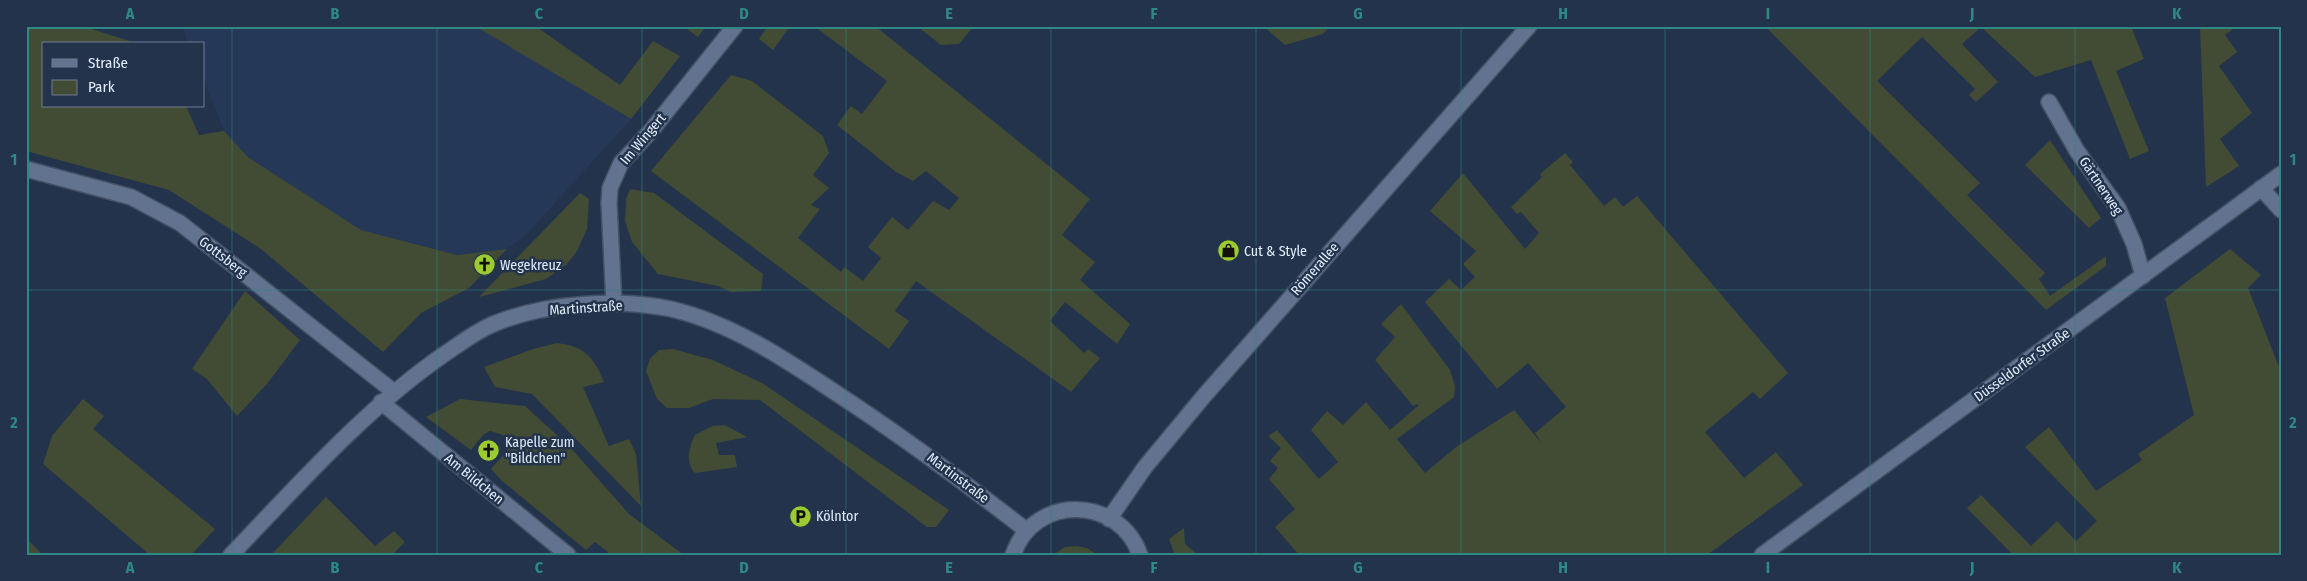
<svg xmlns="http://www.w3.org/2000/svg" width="2307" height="581" viewBox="0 0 2307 581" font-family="'Fira Sans Condensed',sans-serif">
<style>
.built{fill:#263857}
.green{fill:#424b34}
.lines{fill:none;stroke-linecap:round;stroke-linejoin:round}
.minor-casing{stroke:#445166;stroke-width:18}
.minor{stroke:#61738f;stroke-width:15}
.grid{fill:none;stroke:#2f8883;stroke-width:1;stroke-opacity:0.55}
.labels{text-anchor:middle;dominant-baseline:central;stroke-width:5;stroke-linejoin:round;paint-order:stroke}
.street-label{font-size:14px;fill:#e2edfd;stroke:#23334b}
.poi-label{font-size:14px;fill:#e2edfd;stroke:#23334b;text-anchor:start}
.neatline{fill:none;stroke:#2f8883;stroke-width:2}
.grid-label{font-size:16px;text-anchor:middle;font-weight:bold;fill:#2f8883}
</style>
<rect width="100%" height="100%" fill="#23334b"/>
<polygon class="built" points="184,26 492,26 634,116 525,236 507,249 457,255 361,230 248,157 224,131 204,81 204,44 188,44 183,29"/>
<g class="green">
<polygon points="26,26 82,26 139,44 44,44 44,106 186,106 199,135 224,131 248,157 361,230 457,255 507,249 469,288 421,313 383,352 261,249 169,190 26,151"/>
<polygon points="475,26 535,26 620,85 653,41 680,56 631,119"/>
<polygon points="683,26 706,26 698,37"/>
<polygon points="768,26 790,26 773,50 759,39"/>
<polygon points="814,26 875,26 1090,199 1062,235 1095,262 1080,280 1130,324 1117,344 1065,302 1050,321 1084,353 1088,349 1100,358 1071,392 916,281 895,311 909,321 889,349 651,171 731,75 752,81 823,136 829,153 813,175 829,188 811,205 820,209 798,238 841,272 844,267 863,281 881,258 868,247 892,217 908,230 933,201 949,210 959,198 926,171 913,181 896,172 837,125 851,106 862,114 887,81"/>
<polygon points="917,26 974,26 959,44 941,45"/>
<polygon points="1263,26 1330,26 1323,34 1285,45"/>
<polygon points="1765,26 2131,26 2144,59 2116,71 2149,151 2130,159 2091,60 2035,77 1981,27 1962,44 1998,82 1976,102 1969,95 1975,89 1922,37 1877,81 1980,183 1967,195 2045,273 2039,279 2050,296 2106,256 2106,266 2046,310"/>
<polygon points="2200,26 2237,26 2225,35 2237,52 2219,66 2252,113 2220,139 2239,166 2206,187"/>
<polygon points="2050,140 2101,218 2089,228 2025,165"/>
<polygon points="1565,153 1573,162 1570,165 1604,206 1615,197 1623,207 1637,196 1788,373 1760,399 1753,392 1705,432 1744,478 1776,452 1803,485 1707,555 1299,555 1275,527 1295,509 1269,479 1278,468 1270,461 1281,448 1268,436 1277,430 1319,479 1338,462 1311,430 1327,411 1343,425 1366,402 1390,430 1418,406 1417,404 1413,406 1375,360 1395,337 1381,324 1401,304 1450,370 1455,386 1454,397 1397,439 1425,473 1456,447 1514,410 1542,444 1535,433 1566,407 1528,363 1497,389 1425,302 1449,279 1461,290 1475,277 1463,264 1476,251 1430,211 1463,173 1525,249 1539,233 1521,212 1517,214 1511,207 1542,177 1540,174"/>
<polygon points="630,189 654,193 763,274 761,291 731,292 718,286 658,274 632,242 625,221 626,199"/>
<polygon points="580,193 589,199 587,229 577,251 566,265 546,279 479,297"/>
<polygon points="2230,249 2261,275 2248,288 2281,372 2281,555 2013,555 1967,508 1981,495 2031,546 2057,521 2076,541 2097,521 2025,447 2049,427 2096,491 2142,460 2138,454 2194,415 2165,298"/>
<polygon points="245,291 300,340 267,384 237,416 207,379 192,369"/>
<path d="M557 343C584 346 594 357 604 382L583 387 609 446 629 439 636 454 641 506 532 394 495 387 484 367 533 349Z"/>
<polygon points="673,349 713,360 762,383 949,510 936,527 927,527 760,400 713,399 689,408 667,408 657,399 646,371 650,359 659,350"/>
<polygon points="83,399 104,416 93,429 215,529 191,555 150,555 43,464 52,436"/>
<polygon points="460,399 525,406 570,447 629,514 684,555 607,555 608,552 595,542 586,550 501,480 491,469 507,451 507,442 503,435 490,431 484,434 471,450 426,417"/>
<path d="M725 425 747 437 716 443 719 455H735L737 467 695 473C685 462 689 447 695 435L712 426Z"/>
<polygon points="326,497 375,546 394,531 405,542 392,555 271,555"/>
<polygon points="1184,528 1185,544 1198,555 1175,555 1169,539"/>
<polygon points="29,541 43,555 26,555 26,543"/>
<polygon points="1076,546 1087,548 1098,555 1053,555 1065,547"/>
</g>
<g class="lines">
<defs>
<g id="minor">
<polyline points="2049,102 2077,151 2118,208 2134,244 2143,276"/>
<polyline points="26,169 131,197 180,223 394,392"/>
<polyline points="2261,188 2281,210"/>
<polyline points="614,304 609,203 610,188 621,163 650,132 735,26"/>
<polyline points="381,402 568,555"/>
<polyline points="1109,519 1145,467 1204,396 1529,26"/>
<path d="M231 555C298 485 363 411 443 355 460 344 477 330 496 323 545 303 619 298 671 309 731 323 785 359 836 393 902 436 964 482 1026 530"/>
<path d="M1013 555C1034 493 1120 496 1140 555"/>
<polyline points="1762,555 2281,174"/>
</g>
</defs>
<use href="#minor" class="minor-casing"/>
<use href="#minor" class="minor"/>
</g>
<path class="grid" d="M232 26V555M437 26V555M642 26V555M846 26V555M1051 26V555M1256 26V555M1461 26V555M1665 26V555M1870 26V555M2075 26V555M26 290H2281"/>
<defs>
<symbol id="shop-disc" viewBox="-11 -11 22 22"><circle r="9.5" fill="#9cca31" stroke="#23334b"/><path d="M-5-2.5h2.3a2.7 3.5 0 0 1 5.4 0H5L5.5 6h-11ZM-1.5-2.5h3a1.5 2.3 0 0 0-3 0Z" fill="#111"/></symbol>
<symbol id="church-disc" viewBox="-11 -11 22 22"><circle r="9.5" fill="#9cca31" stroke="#23334b"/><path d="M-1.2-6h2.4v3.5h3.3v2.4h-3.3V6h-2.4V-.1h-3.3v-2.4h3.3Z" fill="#111"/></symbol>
<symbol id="parking-disc" viewBox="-11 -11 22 22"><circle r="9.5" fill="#9cca31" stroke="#23334b"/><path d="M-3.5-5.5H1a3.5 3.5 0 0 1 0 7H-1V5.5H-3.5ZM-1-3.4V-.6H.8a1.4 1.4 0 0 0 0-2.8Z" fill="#111"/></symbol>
</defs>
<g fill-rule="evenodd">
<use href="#shop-disc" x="1216" y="238" width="25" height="25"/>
<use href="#church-disc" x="472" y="252" width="25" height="25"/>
<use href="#church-disc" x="476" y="438" width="25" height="25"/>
<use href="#parking-disc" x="788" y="504" width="25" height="25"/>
</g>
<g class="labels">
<g class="street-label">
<text transform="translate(643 139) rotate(-50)">Im Wingert</text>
<text transform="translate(2101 186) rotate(56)">Gärtnerweg</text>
<text transform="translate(223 257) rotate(38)">Gottsberg</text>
<text transform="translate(1315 269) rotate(-49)">Römerallee</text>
<text transform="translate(586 308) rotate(-4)">Martinstraße</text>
<text transform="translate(2022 365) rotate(-36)">Düsseldorfer Straße</text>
<text transform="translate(958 478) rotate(37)">Martinstraße</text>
<text transform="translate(474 479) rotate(39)">Am Bildchen</text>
</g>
<g class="poi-label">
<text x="1244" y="251">Cut &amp; Style</text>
<text x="500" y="265">Wegekreuz</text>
<text x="505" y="442">Kapelle zum<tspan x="505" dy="16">"Bildchen"</tspan></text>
<text x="816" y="516">Kölntor</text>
</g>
</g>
<rect width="2307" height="581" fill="none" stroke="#23334b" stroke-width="55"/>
<rect x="42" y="42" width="162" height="65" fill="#23334b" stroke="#6f7d92"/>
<rect x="52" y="59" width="25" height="8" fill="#61738f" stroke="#6f7d92"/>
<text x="88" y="68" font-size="15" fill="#e2edfd">Straße</text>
<rect x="52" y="80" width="25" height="15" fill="#424b34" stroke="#6f7d92"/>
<text x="88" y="92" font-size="15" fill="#e2edfd">Park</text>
<rect x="28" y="28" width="2252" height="526" class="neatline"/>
<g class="grid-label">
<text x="130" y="19">A</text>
<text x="335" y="19">B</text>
<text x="539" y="19">C</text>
<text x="744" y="19">D</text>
<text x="949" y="19">E</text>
<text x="1154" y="19">F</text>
<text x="1358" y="19">G</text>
<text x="1563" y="19">H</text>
<text x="1768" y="19">I</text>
<text x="1972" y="19">J</text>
<text x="2177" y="19">K</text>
<text x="14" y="165">1</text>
<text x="2293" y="165">1</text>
<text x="14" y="428">2</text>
<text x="2293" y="428">2</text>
<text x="130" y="573">A</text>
<text x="335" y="573">B</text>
<text x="539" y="573">C</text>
<text x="744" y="573">D</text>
<text x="949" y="573">E</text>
<text x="1154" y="573">F</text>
<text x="1358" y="573">G</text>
<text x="1563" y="573">H</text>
<text x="1768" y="573">I</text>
<text x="1972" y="573">J</text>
<text x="2177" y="573">K</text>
</g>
</svg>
